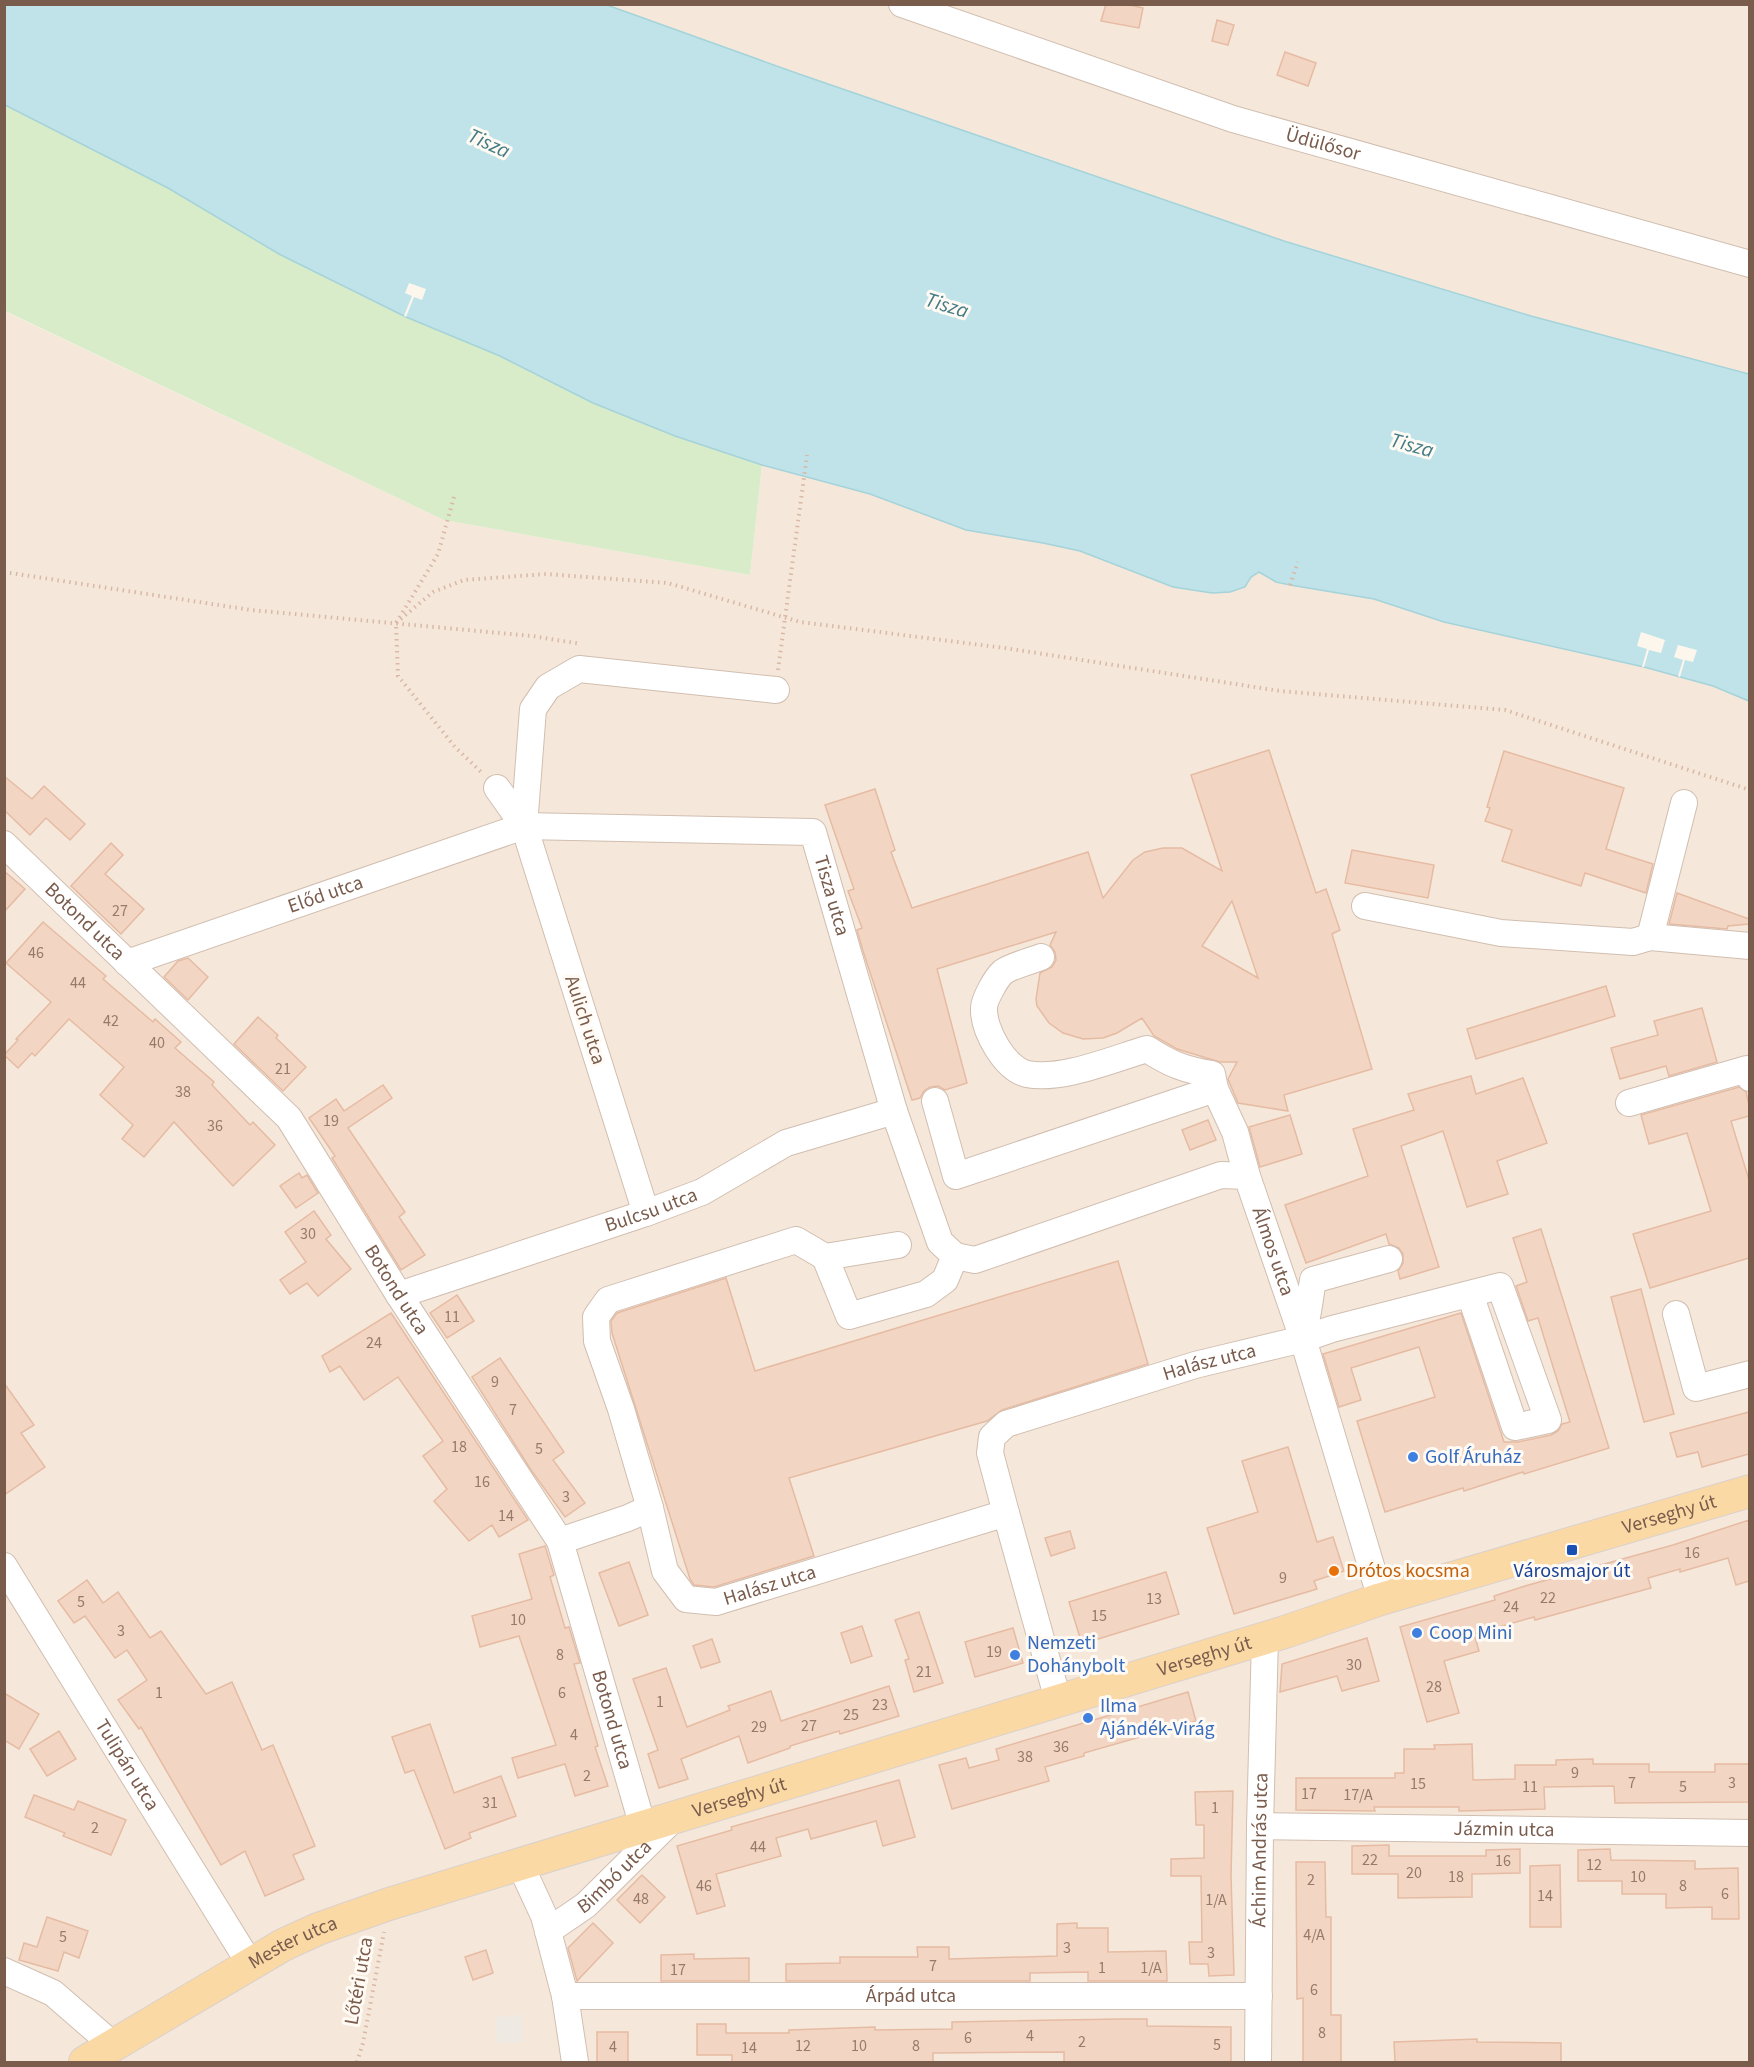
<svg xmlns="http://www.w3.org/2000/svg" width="1754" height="2067" viewBox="0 0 1754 2067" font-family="'Source Sans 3',sans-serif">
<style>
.residential{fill:#f5e8da}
.industrial{fill:#efe9e4}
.green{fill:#d8ecc9}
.water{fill:#bfe3e8;stroke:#a5d3da;stroke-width:1.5}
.pier{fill:#fdf6ec}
.building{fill:#f3d5c3;stroke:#e6bba3;stroke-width:1.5;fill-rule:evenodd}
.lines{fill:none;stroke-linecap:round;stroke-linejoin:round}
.minor-casing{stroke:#d1beb0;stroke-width:28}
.major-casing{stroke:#dad1cd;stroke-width:34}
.path{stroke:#d9b8a5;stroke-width:4;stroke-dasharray:1.5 4.5;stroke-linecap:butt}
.minor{stroke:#fff;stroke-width:26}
.major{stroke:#fbd9a5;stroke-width:32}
.path-bridge{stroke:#d9b8a5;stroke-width:4;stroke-dasharray:1.5 4.5;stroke-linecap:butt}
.shop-dot{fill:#3f7fe0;stroke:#fffaf3;stroke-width:2}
.transit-dot{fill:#1a4fb4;stroke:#fffaf3;stroke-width:2}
.food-dot{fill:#e8710a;stroke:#fffaf3;stroke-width:2}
.labels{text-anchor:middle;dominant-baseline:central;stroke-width:6;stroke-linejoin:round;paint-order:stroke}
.number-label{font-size:16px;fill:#987a6a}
.street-label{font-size:20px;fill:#7a5c4d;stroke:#fffaf3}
.shop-label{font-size:20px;fill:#366cbe;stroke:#fffaf3;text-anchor:start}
.food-label{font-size:20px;fill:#c56008;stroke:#fffaf3;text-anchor:start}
.transit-label{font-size:20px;fill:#164399;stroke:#fffaf3}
.water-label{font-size:21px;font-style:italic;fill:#437c86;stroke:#fffaf3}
</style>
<rect width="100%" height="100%" fill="#fdf6ec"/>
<g class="residential">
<polygon points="607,5 1749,5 1749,374 1531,316 1284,241 799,74"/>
<polygon points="4,311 444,520 750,575 762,465 870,494 966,530 1043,543 1080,551 1173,587 1248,584 1251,577 1259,572 1276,581 1290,585 1374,599 1444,622 1644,667 1713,686 1749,701 1749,2062 5,2062"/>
</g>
<polygon class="industrial" points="521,2015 523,2042 497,2043 496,2017"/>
<polygon class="green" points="4,105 168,188 279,254 406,317 500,356 593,403 675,436 762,465 750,575 444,520 5,311"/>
<polygon class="water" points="4,5 607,5 799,74 1284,241 1531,316 1749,374 1749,701 1713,686 1644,667 1444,622 1374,599 1290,585 1276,582 1259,572 1251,577 1245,587 1230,592 1212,593 1173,587 1080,551 1043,543 966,530 870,494 762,465 675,436 593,403 500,356 406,317 279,254 168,188 5,105"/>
<g class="pier">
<polygon points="409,283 426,289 422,300 414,297 406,317 404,316 412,296 405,293"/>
<polygon points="1641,632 1665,640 1661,653 1649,650 1644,667 1642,667 1647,649 1637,646"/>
<polygon points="1678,645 1697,650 1693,662 1685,660 1680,677 1678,676 1683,660 1674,657"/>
</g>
<g class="building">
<polygon points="1106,4 1126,4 1143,8 1139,28 1101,21"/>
<polygon points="1217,20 1234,25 1228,45 1212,41"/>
<polygon points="1285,52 1316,63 1308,86 1277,75"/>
<path d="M1269 750 1316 893 1326 889 1340 930 1332 934 1372 1069 1284 1095 1288 1111 1238 1103 1228 1079 1237 1062H1220L1177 1049 1154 1036 1142 1018 1117 1033 1103 1038 1083 1039 1063 1033 1049 1023 1037 1006 1036 999 1040 973 1052 967 1056 960 1055 952 1050 945 1056 932 937 969 967 1083 945 1090 938 1086 930 1087 924 1091 920 1098 912 1100 863 951 857 930 862 928 848 891 854 889 825 805 875 789 895 850 891 852 912 908 1088 852 1103 898 1133 860 1145 852 1163 848H1182L1222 871 1191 775ZM1232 901 1239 921 1258 978 1202 946Z"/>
<polygon points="1504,751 1624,788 1606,849 1653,864 1646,893 1585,873 1581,886 1502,861 1512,830 1485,821 1490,808 1487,807"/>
<polygon points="4,776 32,799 44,786 85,824 70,840 46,818 30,835 4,810"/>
<polygon points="111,843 123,855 105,874 144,909 121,934 71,886"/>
<polygon points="1352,850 1434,865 1428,898 1345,883"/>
<polygon points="4,871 25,889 4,912"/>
<polygon points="1677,893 1749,919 1749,924 1728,926 1727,929 1669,924"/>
<polygon points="43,922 106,976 103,979 153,1022 155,1019 181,1042 175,1048 214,1082 212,1085 250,1125 253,1122 275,1145 233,1186 174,1122 144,1157 122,1139 133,1125 100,1095 124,1067 69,1019 35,1056 32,1053 18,1068 4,1055 18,1040 16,1039 51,1002 6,963"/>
<polygon points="188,958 208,977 188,1000 164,977 178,961"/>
<polygon points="1606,986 1615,1016 1476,1059 1467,1029"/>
<polygon points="1702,1008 1717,1062 1669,1076 1666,1066 1620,1079 1611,1048 1658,1035 1654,1021"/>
<polygon points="258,1017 278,1035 276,1038 306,1067 283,1091 234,1044"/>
<polygon points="1471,1076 1476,1094 1523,1078 1547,1143 1497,1161 1508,1194 1467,1207 1443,1131 1401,1146 1439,1267 1400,1279 1398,1271 1403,1263 1403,1254 1399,1248 1389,1244 1386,1234 1306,1263 1285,1205 1368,1176 1353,1129 1414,1110 1408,1094"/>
<polygon points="383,1085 392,1098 348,1128 405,1212 399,1217 425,1255 401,1270 332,1158 335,1156 309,1118 336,1099 344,1111"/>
<polygon points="1739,1087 1746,1092 1749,1105 1749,1116 1731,1121 1749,1180 1749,1258 1650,1288 1633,1234 1711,1211 1687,1133 1649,1144 1641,1115"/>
<polygon points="1290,1115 1302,1154 1260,1167 1249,1127"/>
<polygon points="1208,1120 1216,1140 1190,1150 1182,1130"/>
<polygon points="299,1173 302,1178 307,1175 318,1193 296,1208 280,1186"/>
<polygon points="314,1211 331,1235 326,1239 351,1269 318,1296 307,1283 290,1294 280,1280 306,1262 285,1232"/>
<polygon points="1541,1229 1609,1448 1524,1474 1523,1472 1464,1491 1463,1488 1385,1512 1357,1421 1435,1397 1419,1347 1351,1368 1361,1400 1339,1407 1323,1354 1461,1313 1504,1442 1518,1442 1551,1435 1558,1431 1562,1424 1570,1422 1538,1318 1528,1321 1516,1286 1527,1282 1513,1238"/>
<polygon points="1118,1261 1148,1364 1002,1410 987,1421 789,1478 814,1556 714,1587 694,1585 690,1579 612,1333 611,1321 617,1313 726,1278 755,1371"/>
<polygon points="1641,1289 1674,1414 1644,1422 1611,1297"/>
<polygon points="457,1295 474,1321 447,1338 430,1313"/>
<polygon points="391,1313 528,1520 499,1537 492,1525 469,1541 434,1501 447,1489 423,1456 443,1441 398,1377 364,1400 340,1366 330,1372 322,1356"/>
<polygon points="500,1358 564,1452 553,1460 585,1503 565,1517 531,1470 472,1377"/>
<polygon points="4,1383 34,1425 21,1433 45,1467 4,1495"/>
<polygon points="1749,1412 1749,1454 1702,1467 1698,1452 1677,1457 1670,1433"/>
<polygon points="1288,1447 1317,1542 1333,1537 1344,1571 1314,1581 1317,1589 1234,1614 1207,1528 1258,1512 1242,1461"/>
<polygon points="1749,1520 1749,1581 1736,1585 1728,1558 1680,1572 1680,1569 1648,1578 1651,1588 1535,1620 1534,1617 1474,1634 1479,1651 1444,1661 1459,1713 1427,1722 1400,1627 1495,1600 1494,1596 1525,1586 1673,1545"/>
<polygon points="1070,1531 1075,1548 1051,1556 1045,1538"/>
<polygon points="545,1546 554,1575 550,1577 565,1628 569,1627 580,1663 574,1664 598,1746 595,1747 608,1786 575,1796 565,1764 518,1778 512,1758 556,1745 519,1636 480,1647 472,1616 532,1599 519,1554"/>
<polygon points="629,1562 648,1615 619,1626 599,1573"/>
<polygon points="1166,1572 1179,1614 1082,1644 1069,1602"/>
<polygon points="87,1580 103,1603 118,1592 150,1638 161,1631 206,1694 232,1682 262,1750 273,1745 315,1846 293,1855 304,1879 265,1896 245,1851 221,1865 141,1727 139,1729 118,1700 147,1680 127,1650 115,1658 85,1616 74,1623 58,1601"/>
<polygon points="919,1612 943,1683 914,1692 905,1660 909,1659 895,1620"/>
<polygon points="862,1626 872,1656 851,1663 841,1633"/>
<polygon points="1013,1628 1023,1663 975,1677 965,1642"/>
<polygon points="1367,1638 1379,1681 1342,1691 1337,1676 1280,1692 1282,1664"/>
<polygon points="712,1639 720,1662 701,1668 693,1646"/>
<polygon points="666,1668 687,1727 730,1710 728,1706 771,1691 781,1721 889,1686 899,1716 840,1734 839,1731 790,1746 790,1748 748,1763 739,1736 681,1759 688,1779 659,1788 648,1754 658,1750 633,1679"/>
<polygon points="1188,1692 1196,1721 1084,1753 1084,1756 1045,1767 1049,1781 952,1809 939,1765 966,1758 969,1768 999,1760 996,1749"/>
<polygon points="4,1693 39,1714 19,1749 4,1740"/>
<polygon points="430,1724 454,1793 501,1776 516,1816 469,1833 471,1838 445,1849 414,1770 405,1773 392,1737"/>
<polygon points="59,1731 76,1759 47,1776 30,1749"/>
<polygon points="1472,1744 1473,1780 1515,1779 1515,1765 1556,1765 1556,1760 1593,1759 1593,1764 1649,1764 1649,1772 1715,1772 1715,1764 1749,1764 1749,1802 1615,1803 1614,1786 1544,1787 1545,1809 1459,1811 1459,1807 1374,1807 1375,1811 1296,1810 1296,1778 1395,1778 1395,1773 1404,1773 1404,1749 1435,1749 1434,1745"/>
<polygon points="899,1780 915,1837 883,1846 876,1821 811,1839 808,1829 776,1838 781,1856 716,1874 725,1906 697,1914 677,1846 732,1830 731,1827"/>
<polygon points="1233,1791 1231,1875 1234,1975 1209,1976 1208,1964 1190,1964 1189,1942 1202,1942 1201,1876 1171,1876 1171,1859 1204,1858 1204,1825 1196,1825 1195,1792"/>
<polygon points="34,1795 74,1810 78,1801 126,1820 111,1855 63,1836 65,1833 25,1817"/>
<polygon points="1389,1845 1389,1856 1486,1856 1486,1850 1520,1849 1520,1873 1472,1874 1472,1897 1398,1898 1398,1874 1352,1874 1352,1846"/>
<polygon points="1610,1849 1611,1860 1695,1861 1695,1869 1738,1868 1739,1919 1712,1919 1712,1907 1666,1908 1666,1894 1622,1894 1622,1881 1578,1881 1578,1850"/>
<polygon points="1296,1862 1325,1862 1326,1917 1331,1917 1331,2015 1341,2015 1341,2062 1303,2062 1303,1998 1297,1999"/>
<polygon points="1560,1865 1561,1927 1530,1927 1530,1866"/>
<polygon points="642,1875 665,1897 640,1923 617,1900"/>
<polygon points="47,1917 88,1931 79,1958 64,1952 58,1971 19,1960 24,1943 37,1947"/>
<polygon points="593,1923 613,1943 577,1981 568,1948"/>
<polygon points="1077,1923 1077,1928 1108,1928 1108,1952 1166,1951 1167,1981 1088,1981 1088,1972 1030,1973 1030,1981 786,1981 786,1964 840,1963 840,1957 918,1957 917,1947 949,1947 949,1959 1057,1956 1057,1924"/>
<polygon points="486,1950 493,1973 473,1980 465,1957"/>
<polygon points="694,1954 694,1959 749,1958 749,1981 661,1981 661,1955"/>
<polygon points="1121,2019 1147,2019 1147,2026 1231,2027 1231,2062 1064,2062 1064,2052 933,2053 933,2062 732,2062 732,2055 697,2055 697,2024 726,2024 726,2033 789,2033 789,2030 875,2027 875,2030 952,2029 952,2022"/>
<rect x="597" y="2032" width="31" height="30"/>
<polygon points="1477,2039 1477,2042 1561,2043 1561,2062 1395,2062 1394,2042"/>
</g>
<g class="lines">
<defs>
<g id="minor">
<path id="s1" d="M902 4 1233 119 1750 264"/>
<path id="s2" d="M497 788 524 826 813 832 894 1111 940 1242 955 1256 975 1260 1221 1175 1247 1176 1303 1339 1381 1599"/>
<path id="s3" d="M4 844 289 1118 399 1295 560 1541 643 1827"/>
<polyline points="1365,906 1501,933 1633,942 1650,937 1750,946"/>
<polyline points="1650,937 1684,803"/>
<path d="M1041 957C1031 961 1011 966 1003 972 996 978 984 1000 984 1008 983 1030 1005 1069 1027 1074 1061 1081 1113 1059 1147 1049 1170 1064 1185 1070 1212 1074L1215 1089"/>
<path id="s4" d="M127 963 524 826"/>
<polyline points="935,1101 956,1176 1215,1089 1235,1132 1247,1176"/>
<polyline points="1629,1103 1747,1069 1750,1078"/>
<polyline points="646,1213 524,826 533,709 548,687 579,669 776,690"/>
<polyline points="825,1257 849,1316 926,1294 945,1280 955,1256"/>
<path id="s5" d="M399 1295 646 1213 702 1192 786 1143 894 1111"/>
<polyline points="1676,1314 1696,1388 1750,1374"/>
<polyline points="1304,1336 1313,1280 1389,1259"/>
<polyline points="650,1508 621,1409 597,1341 596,1317 608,1300 796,1240 825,1257 898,1245"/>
<path id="s6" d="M1006 1513 990 1453 992 1437 1006 1424 1195 1365 1303 1339 1332 1329 1500 1286 1548 1420 1515 1427 1470 1294"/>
<path id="s7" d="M560 1541 628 1518 650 1508 665 1571 686 1599 716 1602 1006 1513 1058 1700"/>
<path id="s8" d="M4 1566 250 1964"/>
<path id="s9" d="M1260 1826 1750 1833"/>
<polyline points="520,1864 544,1916 565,1996 575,2062"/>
<path id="s10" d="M548 1931 586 1905 672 1820"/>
<polyline points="4,1971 53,1993 113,2045"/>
<path id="s11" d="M565 1996H1259"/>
<path id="s12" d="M1258 2062 1260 1826 1265 1638"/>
</g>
<g id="major">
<path id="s13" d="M85 2062 283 1945 318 1929 389 1904 1285 1632 1381 1599 1750 1491"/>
</g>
</defs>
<use href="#minor" class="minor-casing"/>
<use href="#major" class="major-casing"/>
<g class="path">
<polyline points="454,497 438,554 396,623 398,676 455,747 481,772"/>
<polyline points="4,572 251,610 532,636 581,644"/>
<polyline points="1290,585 1298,562"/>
<polyline points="396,623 433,592 464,580 546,574 668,583 800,622 1005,648 1280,691 1505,710 1750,790"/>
<polyline points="357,2062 363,2043 384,1932"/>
</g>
<use href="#minor" class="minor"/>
<use href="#major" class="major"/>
<polyline class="path-bridge" points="778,670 807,455"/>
</g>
<g class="shop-dot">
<circle cx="1413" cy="1457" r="6"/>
<circle cx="1417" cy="1633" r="6"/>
<circle cx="1015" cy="1655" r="6"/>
<circle cx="1088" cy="1718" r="6"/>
</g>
<rect class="transit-dot" x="1566" y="1544" width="12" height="12" rx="3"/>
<circle class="food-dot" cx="1334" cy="1571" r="6"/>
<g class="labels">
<g class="number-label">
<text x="120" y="911">27</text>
<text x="36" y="953">46</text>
<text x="78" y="983">44</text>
<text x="111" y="1021">42</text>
<text x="157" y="1043">40</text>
<text x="283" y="1069">21</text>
<text x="183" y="1092">38</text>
<text x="331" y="1121">19</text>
<text x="215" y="1126">36</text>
<text x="308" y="1234">30</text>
<text x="452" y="1317">11</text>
<text x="374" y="1343">24</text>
<text x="495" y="1382">9</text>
<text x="513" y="1410">7</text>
<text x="459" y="1447">18</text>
<text x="539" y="1449">5</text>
<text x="482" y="1482">16</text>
<text x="566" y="1497">3</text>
<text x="506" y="1516">14</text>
<text x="1692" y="1553">16</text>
<text x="1283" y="1578">9</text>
<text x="1548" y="1598">22</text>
<text x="1154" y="1599">13</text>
<text x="81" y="1602">5</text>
<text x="1511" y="1607">24</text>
<text x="1099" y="1616">15</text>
<text x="518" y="1620">10</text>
<text x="121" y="1631">3</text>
<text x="994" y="1652">19</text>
<text x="560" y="1655">8</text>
<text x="1354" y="1665">30</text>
<text x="924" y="1672">21</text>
<text x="1434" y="1687">28</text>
<text x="159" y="1693">1</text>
<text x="562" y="1693">6</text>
<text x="660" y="1702">1</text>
<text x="880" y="1705">23</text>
<text x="851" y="1715">25</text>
<text x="809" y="1726">27</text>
<text x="759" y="1727">29</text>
<text x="574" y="1735">4</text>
<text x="1061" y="1747">36</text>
<text x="1025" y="1757">38</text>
<text x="1575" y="1773">9</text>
<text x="587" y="1776">2</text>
<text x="1632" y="1783">7</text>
<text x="1732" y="1783">3</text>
<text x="1418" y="1784">15</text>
<text x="1530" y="1787">11</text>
<text x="1683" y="1787">5</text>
<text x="1309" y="1794">17</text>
<text x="1358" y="1795">17/A</text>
<text x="490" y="1803">31</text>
<text x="1215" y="1808">1</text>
<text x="95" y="1828">2</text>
<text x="758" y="1847">44</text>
<text x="1370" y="1860">22</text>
<text x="1503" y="1861">16</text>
<text x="1594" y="1865">12</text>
<text x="1414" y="1873">20</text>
<text x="1456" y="1877">18</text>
<text x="1638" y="1877">10</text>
<text x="1311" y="1880">2</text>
<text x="704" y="1886">46</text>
<text x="1683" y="1886">8</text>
<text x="1725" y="1894">6</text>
<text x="1545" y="1896">14</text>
<text x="641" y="1899">48</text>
<text x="1216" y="1900">1/A</text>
<text x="1314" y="1935">4/A</text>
<text x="63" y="1937">5</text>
<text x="1067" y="1948">3</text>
<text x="1211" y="1953">3</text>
<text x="933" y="1966">7</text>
<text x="1102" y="1968">1</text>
<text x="1151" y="1968">1/A</text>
<text x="678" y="1970">17</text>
<text x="1314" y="1990">6</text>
<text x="1322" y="2033">8</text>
<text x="1030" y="2036">4</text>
<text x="968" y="2038">6</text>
<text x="1082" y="2042">2</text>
<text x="1217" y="2045">5</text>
<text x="803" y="2046">12</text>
<text x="859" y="2046">10</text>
<text x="916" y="2046">8</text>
<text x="613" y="2047">4</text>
<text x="749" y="2048">14</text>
</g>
<g class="street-label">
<text stroke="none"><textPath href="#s1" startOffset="444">Üdülősor</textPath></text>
<text stroke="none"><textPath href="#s4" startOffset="210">Előd utca</textPath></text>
<text stroke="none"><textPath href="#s2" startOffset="402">Tisza utca</textPath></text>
<text stroke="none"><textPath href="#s3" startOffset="112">Botond utca</textPath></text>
<text transform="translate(585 1020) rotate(72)">Aulich utca</text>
<text stroke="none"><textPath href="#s5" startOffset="266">Bulcsu utca</textPath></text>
<text stroke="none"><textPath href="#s2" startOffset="1172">Álmos utca</textPath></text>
<text stroke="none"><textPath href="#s3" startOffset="598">Botond utca</textPath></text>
<text stroke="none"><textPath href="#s6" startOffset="310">Halász utca</textPath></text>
<text stroke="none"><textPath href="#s13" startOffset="1682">Verseghy út</textPath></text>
<text stroke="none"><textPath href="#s7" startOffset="282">Halász utca</textPath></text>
<text stroke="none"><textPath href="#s13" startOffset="1196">Verseghy út</textPath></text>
<text stroke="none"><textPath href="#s3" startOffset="1084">Botond utca</textPath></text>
<text stroke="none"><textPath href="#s8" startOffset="234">Tulipán utca</textPath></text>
<text stroke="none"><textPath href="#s13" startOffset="710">Verseghy út</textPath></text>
<text stroke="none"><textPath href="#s9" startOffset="244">Jázmin utca</textPath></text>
<text stroke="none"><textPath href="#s12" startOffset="212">Áchim András utca</textPath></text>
<text stroke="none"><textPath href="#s10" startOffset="86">Bimbó utca</textPath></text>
<text stroke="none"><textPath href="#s13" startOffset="240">Mester utca</textPath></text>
<text transform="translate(359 1981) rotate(-80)">Lőtéri utca</text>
<text stroke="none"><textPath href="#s11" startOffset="346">Árpád utca</textPath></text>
</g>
<g class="shop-label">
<text x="1425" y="1457">Golf Áruház</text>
<text x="1429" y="1633">Coop Mini</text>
<text x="1027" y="1643">Nemzeti<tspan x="1027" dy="23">Dohánybolt</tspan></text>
<text x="1100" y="1706">Ilma<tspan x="1100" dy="23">Ajándék-Virág</tspan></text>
</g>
<g class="food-label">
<text x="1346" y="1571">Drótos kocsma</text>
</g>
<g class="transit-label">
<text x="1572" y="1571">Városmajor út</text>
</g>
<g class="water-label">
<text transform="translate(489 143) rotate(24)">Tisza</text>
<text transform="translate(947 305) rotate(17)">Tisza</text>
<text transform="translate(1412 445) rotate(15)">Tisza</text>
</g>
</g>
<rect width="1754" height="2067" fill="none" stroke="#7a5c4d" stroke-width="12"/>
</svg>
